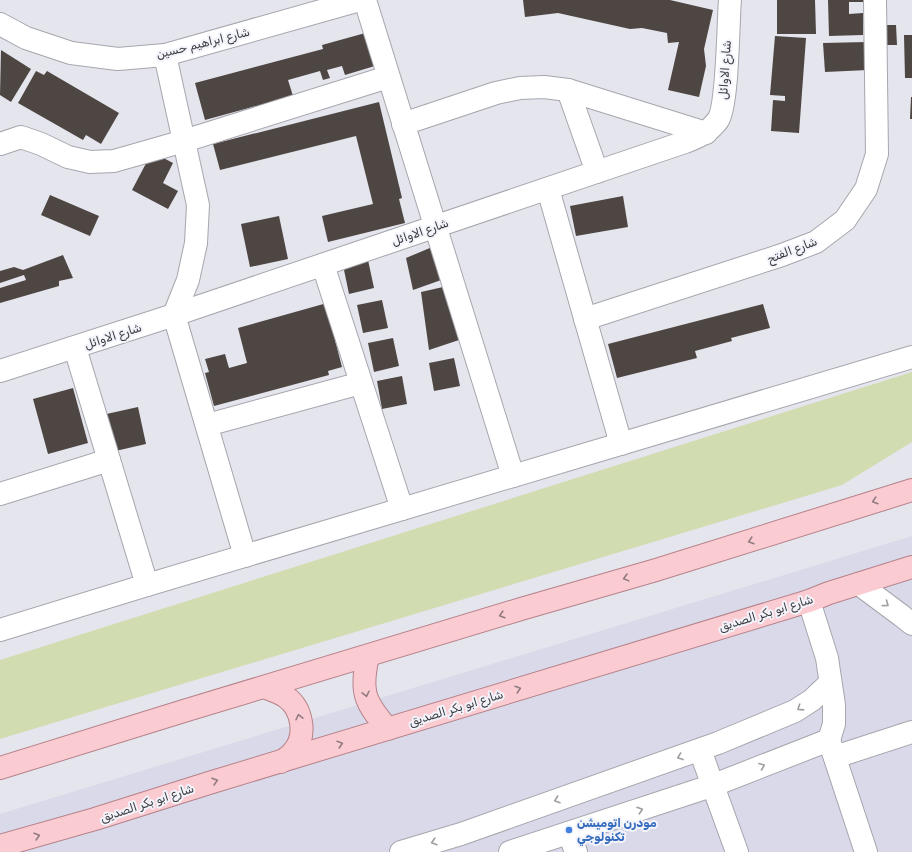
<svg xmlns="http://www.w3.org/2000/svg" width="912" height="852" viewBox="0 0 912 852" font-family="Rubik,Vazirmatn,sans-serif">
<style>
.built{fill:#d9d9e9}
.green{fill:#d2dcb1}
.building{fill:#4d4643}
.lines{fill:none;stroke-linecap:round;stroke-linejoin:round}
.minor-casing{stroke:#a6a6ae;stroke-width:24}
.major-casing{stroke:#b6828a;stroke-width:24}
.minor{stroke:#fff;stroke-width:22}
.major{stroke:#facbd1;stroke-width:22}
.oneway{stroke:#927c81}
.oneway2{stroke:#9e9e9f}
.shop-dot{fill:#3f7fe0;stroke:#f2f3fb;stroke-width:1.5}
.labels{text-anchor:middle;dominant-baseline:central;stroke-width:4;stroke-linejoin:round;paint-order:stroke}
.street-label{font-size:12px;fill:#3c3c3f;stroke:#f2f3fb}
.shop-label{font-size:12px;font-weight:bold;fill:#366cbe;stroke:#f2f3fb;text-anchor:start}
</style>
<rect width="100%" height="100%" fill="#e5e5ee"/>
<polygon class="built" points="912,536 912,852 0,852 0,814"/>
<polygon class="green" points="912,372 912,442 842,485 0,739 0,660"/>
<g class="building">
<polygon points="523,0 670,0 713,10 704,49 706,66 699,97 668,90 679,42 668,43 667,33 642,28 630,29 558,13 525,17"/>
<polygon points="777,0 815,0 816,34 777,34"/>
<polygon points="828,0 863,0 863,2 849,2 849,14 863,13 863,35 829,36"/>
<polygon points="881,25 896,25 897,45 881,45"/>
<polygon points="369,32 378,65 345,75 342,66 327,70 330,78 323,80 320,71 288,80 293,96 205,120 195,83 323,49 322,45"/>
<polygon points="904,35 912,35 912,78 905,78"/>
<polygon points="775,36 806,38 799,133 771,131 773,100 785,101 785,96 770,95"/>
<polygon points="867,42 868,70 825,72 823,43"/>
<polygon points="1,50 31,69 11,102 0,95"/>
<polygon points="36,71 44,75 47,71 119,113 101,144 86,135 83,140 18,103"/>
<polygon points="911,97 912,97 912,119 910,119"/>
<polygon points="379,102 402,198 399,199 405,223 328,242 322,216 373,204 356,136 220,170 213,144"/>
<polygon points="152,152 173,163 163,183 178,191 168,209 132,190"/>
<polygon points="50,195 99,216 90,236 41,215"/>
<polygon points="623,196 628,227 576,236 570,206"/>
<polygon points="279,216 288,259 250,267 241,224"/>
<polygon points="437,245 444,279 413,290 406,258"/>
<polygon points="63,255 73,278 59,281 59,286 0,303 0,288 26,280 24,275 0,283 0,271 14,267 23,270"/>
<polygon points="368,260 374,288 349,294 343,265"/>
<polygon points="452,285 459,340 429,350 421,292"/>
<polygon points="382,300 388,328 363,333 357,305"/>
<polygon points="327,303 337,340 335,340 342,367 328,371 329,375 214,406 205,373 209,372 205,359 225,354 229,368 247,363 238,328"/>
<polygon points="763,304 770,328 731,338 732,341 695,351 697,358 617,378 608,344"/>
<polygon points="393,338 399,366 374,372 368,343"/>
<polygon points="454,358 460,386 434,391 429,363"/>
<polygon points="402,376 407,404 382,409 377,381"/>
<polygon points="73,388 88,443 48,454 33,399"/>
<polygon points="138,407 146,444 111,452 102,415"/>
</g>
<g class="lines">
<defs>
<g id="minor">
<polyline points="365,0 513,476"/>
<polyline points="0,24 26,38 71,53 118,59 165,55 360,0"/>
<polyline points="165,55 198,205 196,243 188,280 174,315 245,556"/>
<polyline points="568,90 597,172"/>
<polyline points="403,124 496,93 520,88 544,87 568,90 706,133"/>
<polyline points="0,144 21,137 41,144 68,157 90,162 114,161 184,141 388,77"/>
<polyline points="548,189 621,444"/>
<polyline points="323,265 402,509"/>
<polyline points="585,319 782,255 816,242 845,220 866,189 877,154 875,0"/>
<polyline points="75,348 147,585"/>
<path d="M0 371 174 315 685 142C700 136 707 134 718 120 728 105 728 22 730 0"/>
<polyline points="207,425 361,383"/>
<polyline points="0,494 109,460"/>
<polyline points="859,584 902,616 912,624"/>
<polyline points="0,630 147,585 912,357"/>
<polyline points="829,740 866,852"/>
<polyline points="700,750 737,852"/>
<polyline points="835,757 912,732"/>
<polyline points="569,833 576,852"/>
<polyline points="401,852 461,834 718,743 795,711 812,700 830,683"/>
<polyline points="510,852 714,785 829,740 834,724 834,705 827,658 809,601"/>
</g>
<g id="major">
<path d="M368 656C360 691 364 702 388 729"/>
<path d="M264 687C271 690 279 692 286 697 303 709 307 737 293 752 290 756 285 759 281 762"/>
<polyline points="0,768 187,710 521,609 656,570 912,490"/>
<polyline points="0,846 95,819 209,783 809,601 829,593 912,567"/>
</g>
</defs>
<use href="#minor" class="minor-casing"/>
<use href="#major" class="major-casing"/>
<use href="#minor" class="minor"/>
<use href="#major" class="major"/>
</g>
<defs><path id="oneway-chevron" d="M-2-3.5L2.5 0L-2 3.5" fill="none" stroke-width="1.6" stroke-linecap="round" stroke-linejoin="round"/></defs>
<g class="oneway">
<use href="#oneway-chevron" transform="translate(875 501) rotate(162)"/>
<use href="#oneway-chevron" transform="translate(751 541) rotate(163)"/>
<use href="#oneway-chevron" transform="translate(626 578) rotate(165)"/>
<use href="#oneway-chevron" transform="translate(502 615) rotate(163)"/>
<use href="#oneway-chevron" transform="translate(518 689) rotate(-17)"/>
<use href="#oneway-chevron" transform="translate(366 694) rotate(77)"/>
<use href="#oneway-chevron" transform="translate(299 717) rotate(-103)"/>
<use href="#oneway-chevron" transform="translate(340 744) rotate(-17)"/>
<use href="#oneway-chevron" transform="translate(215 781) rotate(-16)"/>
<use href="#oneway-chevron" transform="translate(37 836) rotate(-16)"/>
</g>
<g class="oneway2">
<use href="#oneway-chevron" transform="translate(886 604) rotate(36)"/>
<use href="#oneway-chevron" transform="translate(800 708) rotate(147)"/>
<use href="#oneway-chevron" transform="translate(680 757) rotate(160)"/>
<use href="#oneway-chevron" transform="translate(762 766) rotate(-22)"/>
<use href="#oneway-chevron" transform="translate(557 800) rotate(161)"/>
<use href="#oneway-chevron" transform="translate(640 810) rotate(-18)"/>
<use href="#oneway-chevron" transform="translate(434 842) rotate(163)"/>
</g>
<circle class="shop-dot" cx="569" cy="830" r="4"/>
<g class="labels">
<g class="street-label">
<text transform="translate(203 43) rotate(-14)">شارع ابراهيم حسين</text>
<text transform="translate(725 70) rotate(-86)">شارع الاوائل</text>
<text transform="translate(420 232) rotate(-19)">شارع الاوائل</text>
<text transform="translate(792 250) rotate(-21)">شارع الفتح</text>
<text transform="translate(113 336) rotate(-18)">شارع الاوائل</text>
<text transform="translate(766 613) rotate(-17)">شارع ابو بكر الصديق</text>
<text transform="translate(456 708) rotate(-17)">شارع ابو بكر الصديق</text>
<text transform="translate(147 803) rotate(-18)">شارع ابو بكر الصديق</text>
</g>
<g class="shop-label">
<text x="577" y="823">مودرن اتوميشن<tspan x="577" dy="14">تكنولوجي</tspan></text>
</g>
</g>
</svg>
